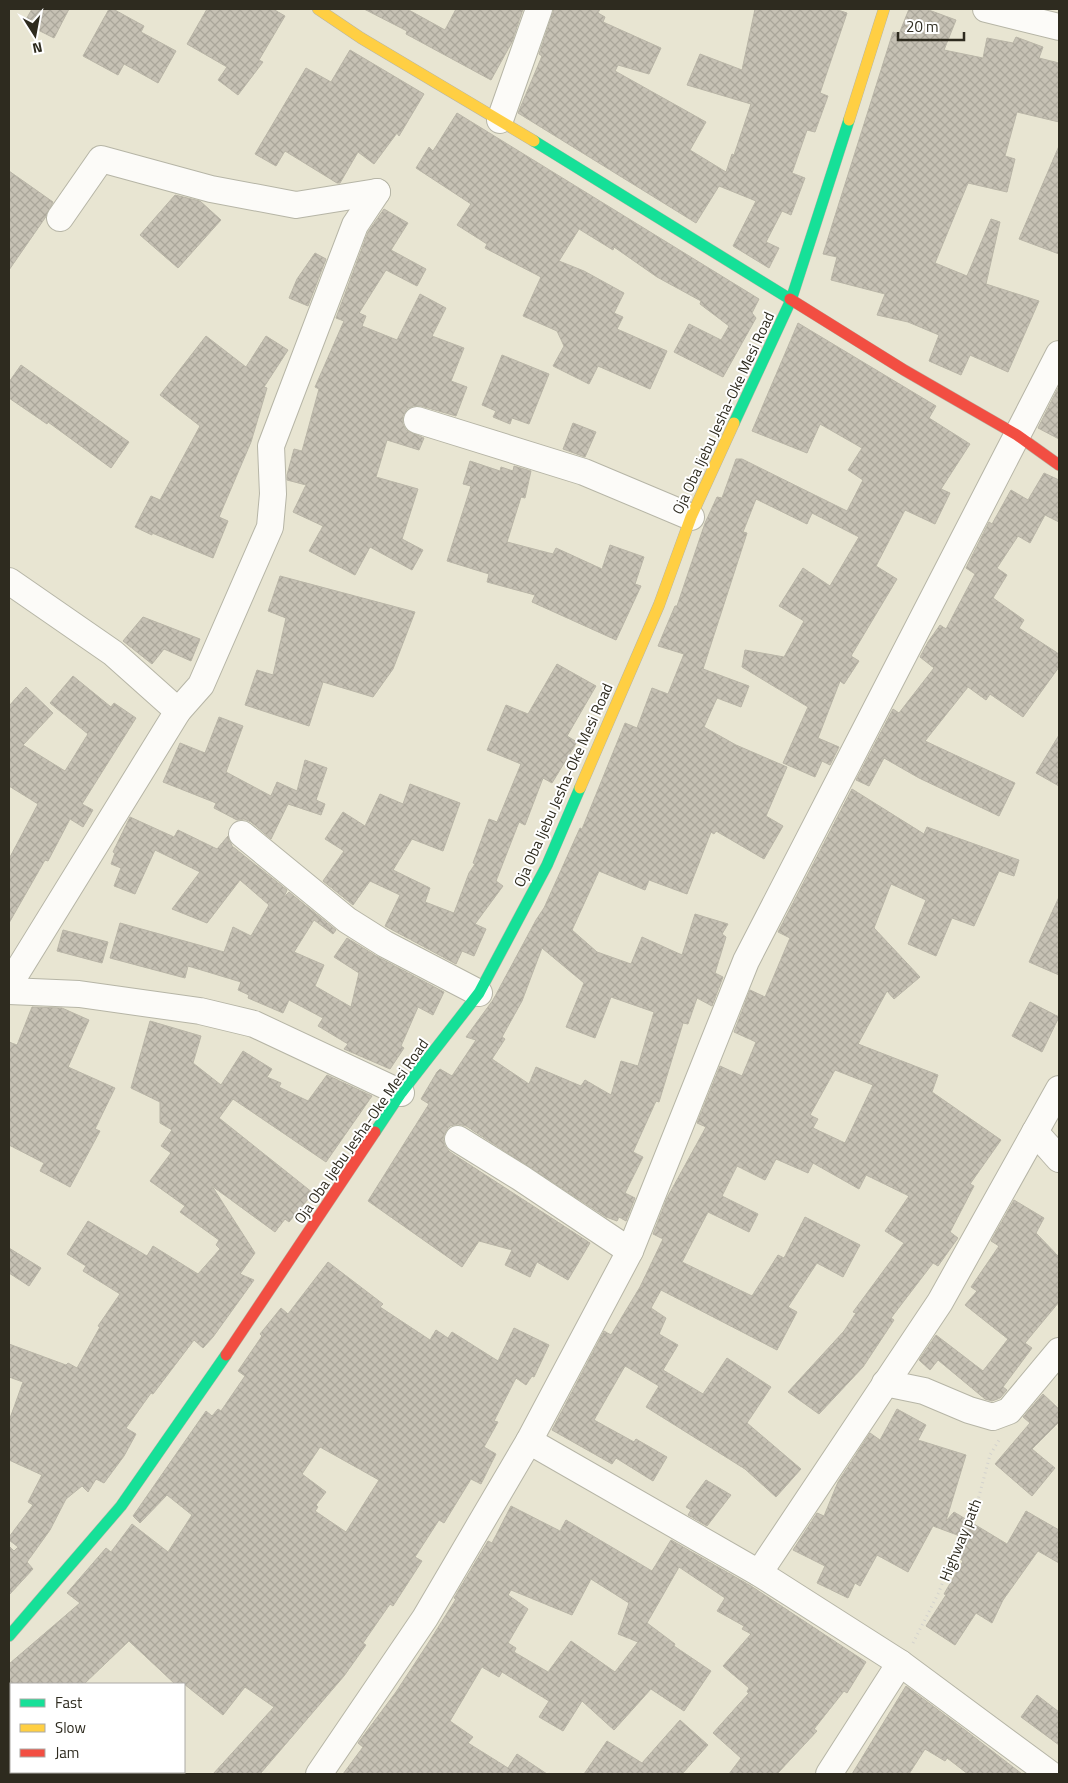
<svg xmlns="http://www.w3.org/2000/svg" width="1068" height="1783" viewBox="0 0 1068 1783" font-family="'Titillium Web',sans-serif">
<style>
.building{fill:url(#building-cross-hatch);stroke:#b9b5a7;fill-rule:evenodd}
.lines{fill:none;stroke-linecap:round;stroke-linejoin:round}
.street-casing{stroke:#b6b5a6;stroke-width:28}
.fast-casing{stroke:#b6b5a6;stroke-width:12}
.slow-casing{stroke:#b6b5a6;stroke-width:12}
.jam-casing{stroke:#b6b5a6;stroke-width:12}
.path{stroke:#d3d2cd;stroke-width:3;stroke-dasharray:1 4;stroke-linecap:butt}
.street{stroke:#fcfbf8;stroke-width:26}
.fast{stroke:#16e098;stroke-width:11}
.slow{stroke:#ffcf43;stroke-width:11}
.jam{stroke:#f24e42;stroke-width:11}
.labels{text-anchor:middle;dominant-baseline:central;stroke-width:4;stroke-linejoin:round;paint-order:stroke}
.street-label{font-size:15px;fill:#2e2b1f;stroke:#fff}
</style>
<defs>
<pattern id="building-cross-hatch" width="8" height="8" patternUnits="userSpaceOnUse" patternTransform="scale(1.25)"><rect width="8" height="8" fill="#c6c1b4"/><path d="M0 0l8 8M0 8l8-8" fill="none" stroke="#aaa69a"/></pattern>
</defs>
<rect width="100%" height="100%" fill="#e8e5d2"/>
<g class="building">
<polygon points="32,9 69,9 54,38 24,23"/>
<polygon points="109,9 113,9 144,26 141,32 176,51 158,83 124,64 118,75 83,56"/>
<polygon points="207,9 273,9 285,16 259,60 263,62 238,95 218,80 227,67 187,44"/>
<polygon points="364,9 407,9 445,30 456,9 523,9 512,42 491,80 406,34 407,31"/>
<polygon points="554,9 600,9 598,13 605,17 603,22 661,48 649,74 618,65 615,71 706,122 690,150 726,172 732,154 734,155 751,104 687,85 700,54 742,70 755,9 835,9 847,13 820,93 828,96 815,132 807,130 792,173 805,178 791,215 782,211 766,242 779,248 769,268 733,246 756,201 719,186 696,223 518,113 542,56 539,54"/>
<polygon points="909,9 926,9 956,20 944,50 983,58 987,38 1013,43 1016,37 1043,47 1039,58 1059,63 1059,122 1017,112 1005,156 1015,159 1007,192 968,183 935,263 967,276 991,219 1000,222 986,284 1039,301 1008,372 970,355 961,375 929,361 939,335 908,322 877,315 885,294 831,280 837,257 823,254 893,32 899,34"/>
<polygon points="350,50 424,94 399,136 397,133 374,164 358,152 340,183 337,183 285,151 276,166 255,154 306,68 331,82"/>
<polygon points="457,113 759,299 752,313 756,318 723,377 674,352 689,324 721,340 729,326 700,304 701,301 657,277 614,247 613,250 579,229 559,261 584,271 624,293 614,313 623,317 617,329 667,351 650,389 598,366 589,384 553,366 564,346 557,331 523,316 541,277 485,248 487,244 457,225 471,204 416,168 429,147 433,151"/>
<polygon points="1059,146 1059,254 1019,239"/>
<polygon points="9,171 53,202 45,218 9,270"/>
<polygon points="175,195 200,201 221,220 178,268 140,235"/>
<polygon points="384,209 408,223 391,250 426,269 417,286 386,270 359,313 366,316 362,326 397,340 420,294 446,308 432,336 464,348 451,381 467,387 456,416 421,406 413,406 407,409 403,416 403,424 406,430 424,438 419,450 387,440 376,477 418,489 402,539 423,550 412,570 370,547 355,575 309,551 323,526 293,512 306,485 287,480 287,475 294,449 302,451 319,389 315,387 344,321 336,318 368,232"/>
<polygon points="315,253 326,259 308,306 289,298 297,279"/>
<path d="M798 323 936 406 929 418 970 444 941 489 950 493 935 524 905 510 876 566 897 579 851 656 859 661 844 684 840 681 818 738 839 747 830 765 822 761 815 777 783 763 808 707 742 667 745 650 784 657 804 621 779 606 803 568 830 586 859 537 812 513 807 524 756 499 743 532 747 533 703 669 749 686 741 707 717 698 704 727 736 745 787 767 766 816 783 826 764 859 716 831 714 834 711 832 687 894 649 880 645 890 599 871 572 930 597 952 631 964 642 937 682 955 695 914 728 924 722 934 726 937 715 973 723 977 712 1006 697 998 688 1024 683 1023 659 1102 656 1101 633 1152 643 1157 625 1193 635 1198 626 1221 619 1217 617 1221 606 1217 466 1126 458 1124 450 1126 446 1131 443 1139 445 1146 450 1152 590 1243 568 1280 537 1262 530 1277 505 1265 512 1250 479 1241 462 1267 368 1201 429 1104 421 1099 437 1072 440 1069 452 1076 476 1040 466 1037 493 1000 536 920 544 908 580 828 582 829 625 723 637 728 652 688 668 694 684 654 658 646 675 606H677L705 523 717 497 722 498 736 459H742L847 511 863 480 848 470 862 448 820 424 807 453 752 431ZM542 948 584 983 566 1027 595 1038 611 997 654 1012 638 1066 621 1061 611 1095 585 1080 581 1086 536 1067 529 1084 492 1059 505 1039 502 1037 522 1001Z"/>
<polygon points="206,336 246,367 266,336 288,350 264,387 267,388 251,442 219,517 228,521 213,558 152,533 152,535 135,527 151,496 160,500 200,426 160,395"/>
<polygon points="502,355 549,374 529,424 512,418 510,424 493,417 496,411 482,405"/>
<polygon points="21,365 129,442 111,468 48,422 47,424 9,398 9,382"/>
<polygon points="1059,386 1059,439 1038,428"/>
<polygon points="573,423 596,432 585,457 563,449"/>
<polygon points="470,461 500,471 501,467 513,471 514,466 531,471 525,498 521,497 507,542 553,554 556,548 602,569 610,545 644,557 635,584 641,586 616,640 532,602 535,595 487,582 489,574 447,561 471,486 463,484"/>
<polygon points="1044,473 1059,480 1059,522 1045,515 1030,543 1018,536 997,568 1007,575 993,598 1024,620 1019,628 1059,654 1059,667 1023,717 990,694 986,700 968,687 925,741 1015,783 999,816 919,778 884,758 869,786 856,780 893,709 899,713 934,668 920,657 928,642 940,625 946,629 975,574 966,568 989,522 992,524 1011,490 1028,500"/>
<polygon points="280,576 415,612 393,669 373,697 323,682 309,726 245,705 257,670 273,675 286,618 268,611"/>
<polygon points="143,617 200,639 191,661 164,649 152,664 123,641"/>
<polygon points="557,664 596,686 567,736 577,742 552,783 543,778 525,825 519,822 496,881 503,886 475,924 486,929 474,956 462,951 456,964 385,926 400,895 370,881 353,905 323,881 344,851 325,839 343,812 365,826 380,794 403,804 410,784 460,803 443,851 412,839 393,870 430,888 425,902 454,913 469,873 475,864 473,863 489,819 497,822 521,764 487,750 506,705 528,714"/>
<polygon points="73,676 111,707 114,703 136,718 82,804 93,810 83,827 70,819 48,861 45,860 9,923 9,859 38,804 9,786 9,706 26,687 53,713 23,745 65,771 88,734 50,703"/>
<polygon points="219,717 243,726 226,772 271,796 277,782 297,791 305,760 327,768 316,800 325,804 321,815 288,804 271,839 251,822 244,819 237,820 214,808 216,803 163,782 180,743 205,753"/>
<polygon points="1059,735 1059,786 1036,773"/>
<path d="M852 789 924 834 927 827 1019 860 1014 876 999 871 974 926 952 918 936 956 908 944 926 900 891 884 874 928 920 977 894 999 887 991 858 1044 938 1075 932 1092 1001 1140 970 1184 974 1186 950 1232 958 1238 938 1266 933 1263 891 1318 894 1320 863 1367 819 1414 788 1392 844 1331 856 1313 853 1312 904 1243 885 1231 909 1196 866 1175 859 1189 813 1163 808 1173 776 1159 765 1180 737 1166 722 1196 758 1214 749 1232 708 1212 682 1262 752 1296 778 1255 784 1258 805 1217 860 1245 843 1277 817 1263 788 1307 797 1312 777 1350 661 1290 651 1308 666 1318 659 1334 678 1345 663 1370 703 1394 727 1358 771 1387 747 1423 801 1469 776 1497 745 1469 646 1407 659 1386 625 1366 594 1420 634 1442 636 1439 667 1457 653 1481 616 1458 612 1464 552 1430 604 1331 611 1335 640 1287 663 1239 653 1234 667 1198 706 1127 697 1123 720 1066 742 1076 756 1042 734 1032 750 990 765 997 790 938 778 932ZM835 1070 873 1085 845 1143 813 1128 818 1119 810 1115Z"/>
<polygon points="130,817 174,837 178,830 217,849 228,836 232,846 287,890 284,897 289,892 336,930 333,934 314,920 294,952 324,965 315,986 351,1007 359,973 334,957 347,938 378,957 444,992 433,1015 418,1007 401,1046 404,1048 390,1069 344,1049 348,1044 318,1026 323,1018 289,1000 283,1013 248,998 249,995 238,990 241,982 188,966 185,978 110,958 120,923 224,952 233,927 251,936 269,905 240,880 207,923 172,909 200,872 155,850 135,894 114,886 121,868 111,864 115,853 113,852"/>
<polygon points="1059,897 1059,975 1029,962"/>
<polygon points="63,930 108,942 102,963 57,951"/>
<polygon points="1030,1002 1059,1017 1042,1052 1012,1036"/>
<polygon points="32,1007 62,1008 89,1020 68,1067 115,1088 95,1129 100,1131 70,1187 40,1171 44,1163 9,1145 9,1042 17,1045"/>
<polygon points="150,1021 201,1036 193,1063 221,1085 243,1051 272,1069 267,1077 281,1083 279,1087 308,1101 327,1075 372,1096 326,1162 233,1099 219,1118 313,1193 289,1222 285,1219 275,1232 212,1186 255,1253 240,1274 254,1280 213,1337 203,1348 194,1340 153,1394 151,1393 126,1428 136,1434 124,1456 104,1483 96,1479 88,1492 82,1486 66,1499 50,1530 27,1562 33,1569 9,1595 9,1546 14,1551 18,1547 9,1540 9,1537 33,1505 28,1502 42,1475 9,1460 9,1421 23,1382 9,1377 9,1344 66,1365 68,1363 77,1368 100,1327 98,1326 120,1294 83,1271 86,1266 67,1254 88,1221 147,1256 153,1246 198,1274 220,1249 216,1245 219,1240 180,1212 185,1206 150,1181 171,1153 161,1146 172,1130 160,1123 160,1102 131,1088"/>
<polygon points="1014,1200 1044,1218 1036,1233 1059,1257 1059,1302 1025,1343 1032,1348 1003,1387 1007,1390 1000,1398 992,1401 985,1399 938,1360 930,1370 919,1360 936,1335 983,1371 1008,1339 965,1305 977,1291 971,1287 999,1246 991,1241"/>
<polygon points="9,1248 41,1268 29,1286 9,1273"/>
<path d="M328 1262 383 1304 380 1307 430 1340 436 1330 448 1338 452 1332 498 1361 514 1328 549 1345 534 1377 532 1376 526 1385 516 1378 494 1421 498 1422 484 1447 496 1454 481 1484 471 1479 444 1523 439 1520 415 1557 422 1561 393 1606 390 1604 363 1643 366 1645 344 1676 260 1774H213L274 1707 245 1687 223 1715 184 1684H175L129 1641 84 1684H9V1664L80 1603 67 1593 106 1548 111 1552 132 1524 168 1552 192 1515 167 1495 140 1523 133 1516 206 1411 212 1416 218 1409 221 1411 245 1376 238 1371 262 1336 260 1334 281 1308 288 1314ZM320 1447 379 1480 346 1532 315 1511 318 1507 316 1505 326 1492 302 1474Z"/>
<polygon points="1043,1394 1059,1409 1059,1422 1032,1449 1055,1468 1032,1496 995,1464 1030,1423 1023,1417"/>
<polygon points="897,1409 926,1425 918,1440 966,1455 946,1521 954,1512 1007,1544 1026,1511 1059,1530 1059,1563 1038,1551 1003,1600 992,1623 976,1613 955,1645 926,1626 946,1595 944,1594 963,1561 957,1557 968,1539 933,1526 908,1572 877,1555 860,1586 855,1583 848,1598 817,1583 825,1566 793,1550 817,1513 824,1516 838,1482 870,1433 880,1440"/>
<polygon points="706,1480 731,1495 707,1526 688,1515 691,1510 686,1507"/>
<path d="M511 1506 560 1531 566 1520 652 1571 671 1540 751 1586 866 1662 847 1693 844 1691 814 1729 817 1731 777 1774H729L741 1758 713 1733 749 1693 747 1692 749 1688 723 1666 751 1634 742 1629 744 1626 717 1611 725 1598 679 1567 647 1623 675 1644 674 1646 711 1671 684 1711 651 1689 614 1730 582 1701 563 1731 539 1717 549 1701 502 1672 499 1677 482 1667 450 1721 473 1737 468 1743 508 1768 517 1754 547 1774H343L363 1747 358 1743 396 1692 427 1645 456 1599 454 1598 488 1541 492 1543ZM591 1579 629 1603 618 1634 638 1642 615 1672 571 1641 548 1672 514 1652 516 1648 508 1643 528 1609 508 1595 511 1590 572 1615Z"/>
<polygon points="906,1686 965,1730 1022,1774 968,1774 947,1758 945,1761 925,1749 909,1774 852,1774"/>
<polygon points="1037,1695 1059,1712 1059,1745 1021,1717"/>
<polygon points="680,1720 708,1745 682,1774 584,1774 607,1741 642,1763"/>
</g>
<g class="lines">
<defs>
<g id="street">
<polyline points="986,9 1059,27"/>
<polyline points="500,120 539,9"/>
<polyline points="60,218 101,159 211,189 296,205 377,192"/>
<polyline points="417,420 584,472 691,517"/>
<polyline points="9,581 113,653 178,711"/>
<polyline points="242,834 347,920 385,944 479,993"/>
<polyline points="9,985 178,711 201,685 270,527 273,494 271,446 355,225 377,192"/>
<polyline points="9,991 79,994 200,1011 254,1024 401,1093"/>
<polyline points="1035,1132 1059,1159"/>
<polyline points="458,1139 521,1178 630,1251"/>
<polyline points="885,1383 924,1391 969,1410 993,1417 1009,1411 1059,1351"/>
<polyline points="529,1441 759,1573 900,1663 1050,1774"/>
<polyline points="759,1573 940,1302 1059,1089"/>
<polyline points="319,1774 425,1618 529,1441 630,1251 746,961 1059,354"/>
<polyline points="829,1774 900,1663"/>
</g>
<g id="fast">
<polyline points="534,141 790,299"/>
<polyline points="734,423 791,300 849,120"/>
<polyline points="375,1132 401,1093 479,993 547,865 580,788"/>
<polyline points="9,1636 121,1506 226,1355"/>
</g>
<g id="slow">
<polyline points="318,9 361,38 534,141"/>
<polyline points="849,120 884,9"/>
<polyline points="580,788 659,605 691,517 734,423"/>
</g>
<g id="jam">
<polyline points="790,299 904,370 1017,435 1059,465"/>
<polyline points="226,1355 375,1132"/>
</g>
</defs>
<use href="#street" class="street-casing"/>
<use href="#fast" class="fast-casing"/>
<use href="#slow" class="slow-casing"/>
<use href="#jam" class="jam-casing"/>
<polyline class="path" points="913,1643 939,1592 952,1557 974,1515 990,1455 999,1440"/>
<use href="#street" class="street"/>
<use href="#fast" class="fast"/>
<use href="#slow" class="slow"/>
<use href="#jam" class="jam"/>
</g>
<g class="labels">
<g class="street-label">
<text transform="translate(723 413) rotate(-65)">Oja Oba Ijebu Jesha-Oke Mesi Road</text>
<text transform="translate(563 785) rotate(-66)">Oja Oba Ijebu Jesha-Oke Mesi Road</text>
<text transform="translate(361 1131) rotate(-55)">Oja Oba Ijebu Jesha-Oke Mesi Road</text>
<text transform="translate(960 1540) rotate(-68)">Highway path</text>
</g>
</g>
<rect width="1068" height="1783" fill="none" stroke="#2e2b1f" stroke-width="20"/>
<rect x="10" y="1683" width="175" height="90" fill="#ffffff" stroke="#abaaa5"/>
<rect x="20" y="1699" width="25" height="8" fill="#16e098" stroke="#abaaa5"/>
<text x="55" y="1708" font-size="15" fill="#2e2b1f">Fast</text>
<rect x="20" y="1724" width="25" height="8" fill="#ffcf43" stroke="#abaaa5"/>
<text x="55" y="1733" font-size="15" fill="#2e2b1f">Slow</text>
<rect x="20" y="1749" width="25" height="8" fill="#f24e42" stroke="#abaaa5"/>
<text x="55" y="1758" font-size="15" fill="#2e2b1f">Jam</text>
<g transform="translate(35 35) rotate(169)" stroke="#ffffff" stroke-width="4" paint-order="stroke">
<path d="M0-4L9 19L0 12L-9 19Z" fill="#2e2b1f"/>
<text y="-8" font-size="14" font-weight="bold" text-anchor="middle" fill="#2e2b1f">N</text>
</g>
<path d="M898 32v8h66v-8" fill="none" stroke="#2e2b1f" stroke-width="2.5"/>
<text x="906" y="32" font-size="15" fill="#2e2b1f" stroke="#ffffff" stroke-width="4" paint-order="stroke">20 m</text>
</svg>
